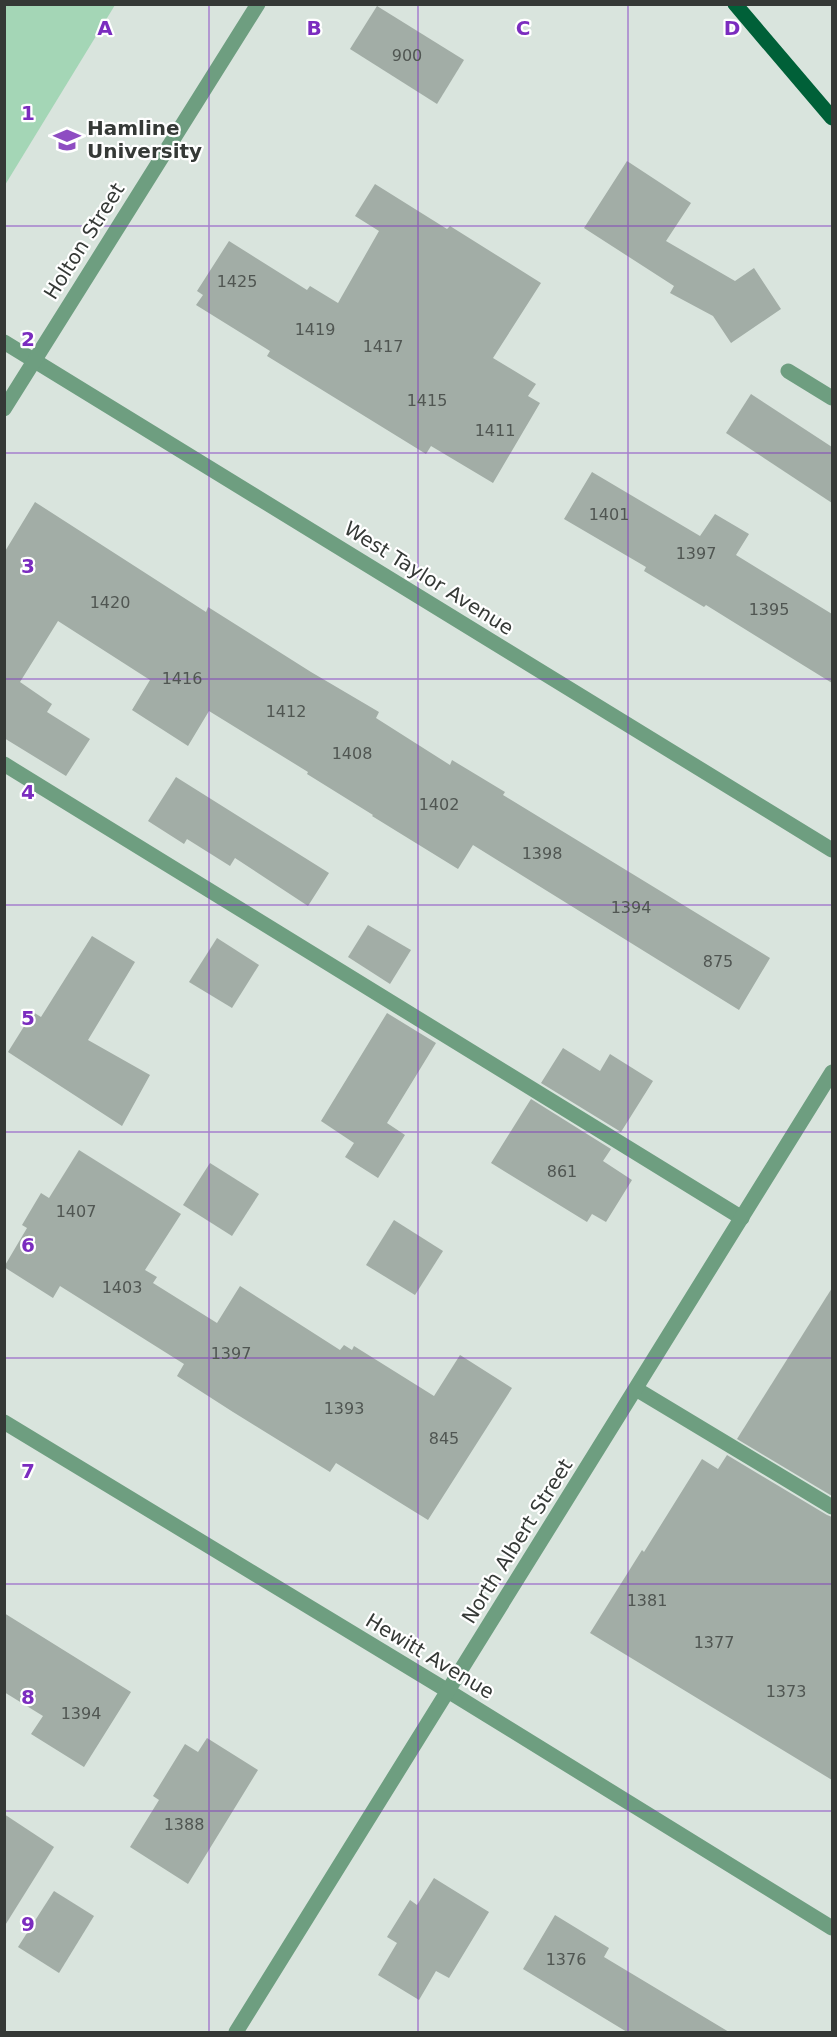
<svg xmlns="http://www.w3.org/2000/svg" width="837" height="2037" viewBox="0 0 837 2037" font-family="'DejaVu Sans',sans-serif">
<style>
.green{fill:#a4d6b6}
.building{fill:#a2ada6}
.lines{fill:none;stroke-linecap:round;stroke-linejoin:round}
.minor{stroke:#6e9e80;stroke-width:15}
.major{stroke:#006038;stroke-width:15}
.grid{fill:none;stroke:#7b2cbf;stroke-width:1.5;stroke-opacity:0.55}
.labels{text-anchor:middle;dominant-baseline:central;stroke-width:4.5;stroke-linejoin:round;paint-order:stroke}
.number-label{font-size:16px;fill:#505652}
.poi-label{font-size:20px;font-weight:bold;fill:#353936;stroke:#fff;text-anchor:start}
.street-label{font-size:20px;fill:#353936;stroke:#fff}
.grid-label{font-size:20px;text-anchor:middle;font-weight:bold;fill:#7b2cbf;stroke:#fff;stroke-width:4.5;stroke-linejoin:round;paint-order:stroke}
</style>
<rect width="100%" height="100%" fill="#d9e4dd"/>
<polygon class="green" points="5,4 115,5 5,185 4,5"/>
<g class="building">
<polygon points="377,6 464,60 437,104 350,49"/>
<polygon points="627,161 691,203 666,241 735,281 754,268 781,309 731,343 713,316 670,293 674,286 584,228"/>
<polygon points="375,184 447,229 450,226 541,283 493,358 536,384 528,396 540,403 493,483 431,446 426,454 267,356 270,351 196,305 203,295 197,291 229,241 307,290 310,286 338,303 379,231 355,216"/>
<polygon points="751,394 832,447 832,503 726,433"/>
<polygon points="592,472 700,536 715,514 749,534 736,555 832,614 832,683 706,605 704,607 644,571 646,567 564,519"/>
<polygon points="35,502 206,612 208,607 311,672 379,712 376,718 450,765 452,760 505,792 503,795 770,958 739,1010 473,845 458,869 372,816 373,815 307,774 308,772 209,711 188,746 132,710 150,680 58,621 20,682 52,704 47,712 90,739 66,776 4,738 4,553"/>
<polygon points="176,777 329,873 308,906 235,858 230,866 187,839 184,844 148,821"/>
<polygon points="368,925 411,950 390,984 348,957"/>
<polygon points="92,936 135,962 88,1040 150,1075 122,1126 8,1052 33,1012 41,1017"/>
<polygon points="217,938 259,965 232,1008 189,982"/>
<polygon points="387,1013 436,1043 387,1123 405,1135 378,1178 345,1157 354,1143 321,1121"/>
<polygon points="563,1048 600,1071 610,1054 653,1081 621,1132 541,1083"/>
<polygon points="531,1099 611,1149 603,1161 632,1180 606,1222 592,1214 587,1222 491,1163"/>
<polygon points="79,1150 181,1214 145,1270 157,1277 153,1283 217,1323 240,1286 340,1350 344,1345 352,1350 354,1346 434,1396 460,1355 512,1388 428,1520 336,1463 330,1472 233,1412 177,1376 184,1364 60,1286 53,1298 4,1267 27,1228 22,1225 41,1193 49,1198"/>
<polygon points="210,1163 259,1194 232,1236 183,1205"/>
<polygon points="394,1220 443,1251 415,1295 366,1265"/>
<polygon points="832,1288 832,1496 737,1439"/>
<polygon points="727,1455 827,1515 832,1517 832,1780 590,1633 642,1550 644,1552 702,1459 718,1469"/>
<polygon points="4,1613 131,1692 84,1767 31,1734 43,1716 4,1692"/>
<polygon points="207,1738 258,1770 188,1884 130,1847 159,1800 153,1796 185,1744 198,1752"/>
<polygon points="4,1814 54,1847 4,1927"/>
<polygon points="434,1878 489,1912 449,1978 436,1971 419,2000 378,1975 397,1943 387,1937 410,1900 417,1905"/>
<polygon points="54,1891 94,1916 59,1973 18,1947"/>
<polygon points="555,1915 609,1948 604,1957 729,2032 627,2032 523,1969"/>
</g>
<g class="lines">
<g class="minor">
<polyline points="4,342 832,850"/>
<polyline points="788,371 832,398"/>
<polyline points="4,409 258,4"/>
<polyline points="4,764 742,1218"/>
<polyline points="636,1389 832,1507"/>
<polyline points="4,1422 448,1691 832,1928"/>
<polyline points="236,2032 832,1072"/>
</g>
<polyline class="major" points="735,4 832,118"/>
</g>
<path class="grid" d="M209 4V2032M418 4V2032M628 4V2032M4 226H832M4 453H832M4 679H832M4 905H832M4 1132H832M4 1358H832M4 1584H832M4 1811H832"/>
<defs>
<symbol id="university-bare" viewBox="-9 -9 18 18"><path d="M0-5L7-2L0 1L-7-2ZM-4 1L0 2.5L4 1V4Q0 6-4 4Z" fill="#8e4dc2" stroke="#fff" stroke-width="2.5" paint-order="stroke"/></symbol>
</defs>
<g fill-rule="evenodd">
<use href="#university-bare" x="48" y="121" width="38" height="38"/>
</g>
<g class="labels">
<g class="number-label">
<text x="407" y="55">900</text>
<text x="237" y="281">1425</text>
<text x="315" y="329">1419</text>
<text x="383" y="346">1417</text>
<text x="427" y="400">1415</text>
<text x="495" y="430">1411</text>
<text x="609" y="514">1401</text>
<text x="696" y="553">1397</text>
<text x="110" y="602">1420</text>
<text x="769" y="609">1395</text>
<text x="182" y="678">1416</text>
<text x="286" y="711">1412</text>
<text x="352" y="753">1408</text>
<text x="439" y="804">1402</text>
<text x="542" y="853">1398</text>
<text x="631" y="907">1394</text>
<text x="718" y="961">875</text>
<text x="562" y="1171">861</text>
<text x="76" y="1211">1407</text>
<text x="122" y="1287">1403</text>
<text x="231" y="1353">1397</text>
<text x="344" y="1408">1393</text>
<text x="444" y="1438">845</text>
<text x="647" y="1600">1381</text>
<text x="714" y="1642">1377</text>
<text x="786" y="1691">1373</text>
<text x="81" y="1713">1394</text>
<text x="184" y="1824">1388</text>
<text x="566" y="1959">1376</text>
</g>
<g class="poi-label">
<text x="87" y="128">Hamline<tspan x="87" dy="23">University</tspan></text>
</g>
<g class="street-label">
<text transform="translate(84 241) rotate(-58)">Holton Street</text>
<text transform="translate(429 578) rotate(32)">West Taylor Avenue</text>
<text transform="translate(517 1541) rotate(-58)">North Albert Street</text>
<text transform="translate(430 1656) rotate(31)">Hewitt Avenue</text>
</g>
</g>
<g class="grid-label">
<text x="105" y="35">A</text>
<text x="314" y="35">B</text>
<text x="523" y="35">C</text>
<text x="732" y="35">D</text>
<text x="28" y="120">1</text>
<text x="28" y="346">2</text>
<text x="28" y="573">3</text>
<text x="28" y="799">4</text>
<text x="28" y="1025">5</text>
<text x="28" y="1252">6</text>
<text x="28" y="1478">7</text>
<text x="28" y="1704">8</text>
<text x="28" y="1931">9</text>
</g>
<rect width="837" height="2037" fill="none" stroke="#353936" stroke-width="12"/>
</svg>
